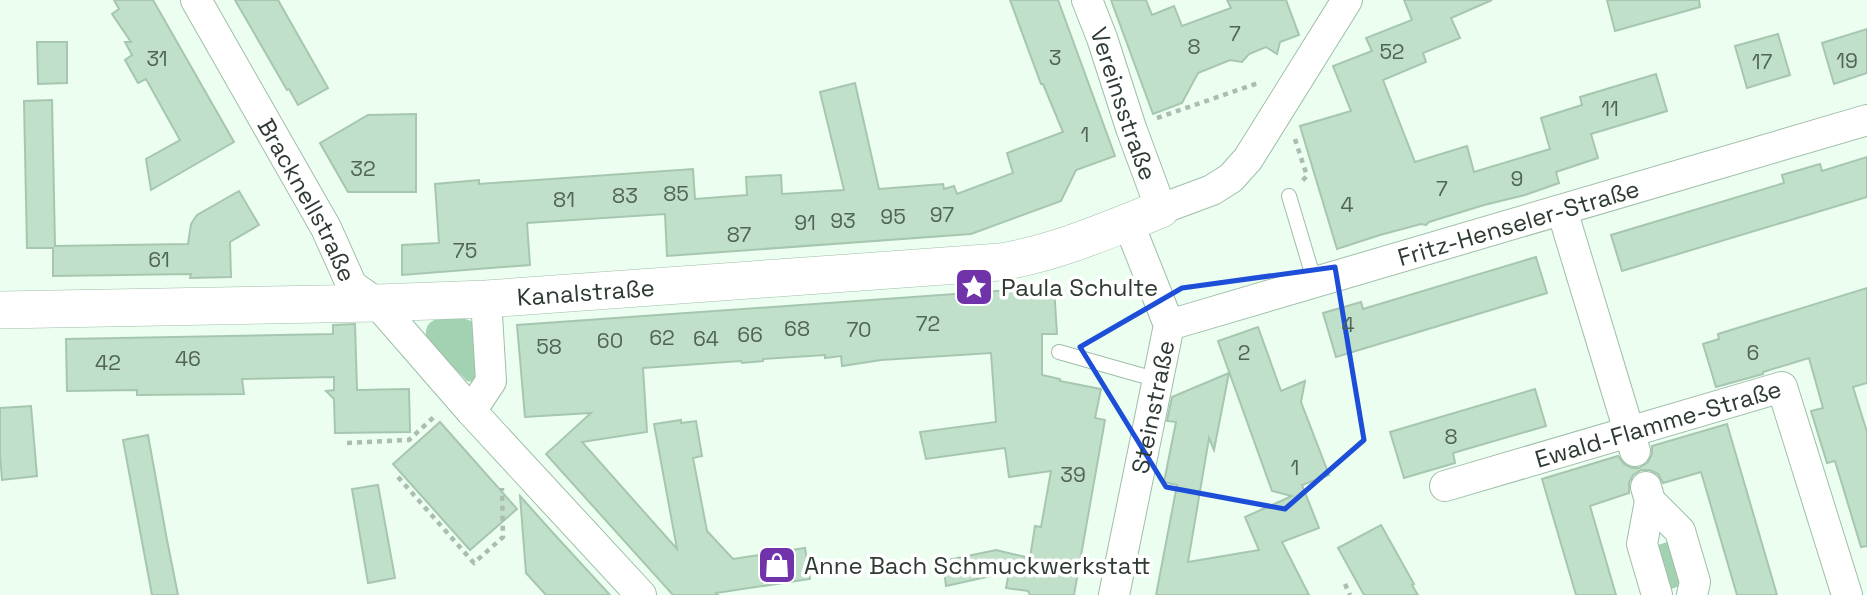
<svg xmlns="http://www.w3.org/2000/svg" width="1867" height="595" viewBox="0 0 1867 595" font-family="'Space Grotesk',sans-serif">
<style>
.green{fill:#a3d2b2}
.building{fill:#c0e0ca;stroke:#a7c6b0;stroke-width:2}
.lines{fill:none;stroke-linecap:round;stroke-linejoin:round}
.service-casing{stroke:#9fbea8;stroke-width:16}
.minor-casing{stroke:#9fbea8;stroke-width:32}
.tertiary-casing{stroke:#9fbea8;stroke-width:38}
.path{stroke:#abbcb0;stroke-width:4.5;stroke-dasharray:5 5;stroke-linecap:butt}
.service{stroke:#fff;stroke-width:14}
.minor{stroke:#fff;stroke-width:30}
.tertiary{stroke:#fff;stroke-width:37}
.marked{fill:none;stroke:#1d4ed8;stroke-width:5;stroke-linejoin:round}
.labels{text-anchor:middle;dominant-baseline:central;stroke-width:7;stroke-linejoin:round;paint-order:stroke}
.number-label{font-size:21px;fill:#526458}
.street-label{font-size:24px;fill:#2e3b32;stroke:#fff}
.poi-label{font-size:24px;fill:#2e3b32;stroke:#fff;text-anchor:start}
</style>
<rect width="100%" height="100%" fill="#ebfef0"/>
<g class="green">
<path d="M463 318 471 321 475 327 480 375 473 382 467 381 426 339C423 314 446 318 463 318Z"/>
<polygon points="1670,541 1683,585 1665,591 1652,547"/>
</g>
<g class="building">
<polygon points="114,0 153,0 234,142 151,190 146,159 180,140 146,79 138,83 125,60 132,55 125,42 131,42 112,14 119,9"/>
<polygon points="235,0 278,0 328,88 298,105 289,89 287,90"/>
<polygon points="1010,0 1058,0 1115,156 1076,170 1061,201 971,234 667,256 665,214 527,223 530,265 402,275 402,245 439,243 435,184 479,180 479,184 693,169 695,199 747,195 746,177 781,175 782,194 844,190 820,92 855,83 879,189 943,184 944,189 954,186 957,194 1013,173 1007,153 1063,132 1043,84 1041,84"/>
<polygon points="1111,0 1146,0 1152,15 1174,6 1182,26 1231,8 1227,0 1286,0 1299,35 1280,42 1277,54 1266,47 1249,54 1242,62 1230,60 1198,73 1182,103 1153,114"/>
<polygon points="1404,0 1492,0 1451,18 1460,38 1423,53 1426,62 1383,80 1415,162 1467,146 1474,172 1550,149 1541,118 1582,105 1580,97 1656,74 1667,111 1591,134 1598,158 1556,172 1559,183 1525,195 1484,205 1429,222 1426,225 1421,224 1380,235 1337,249 1300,126 1351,111 1333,66 1372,51 1366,38 1412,20"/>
<polygon points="1607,0 1699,0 1700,7 1615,31"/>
<polygon points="1867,29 1867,73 1834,84 1822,43"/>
<polygon points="1778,34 1790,75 1747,88 1735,46"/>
<polygon points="37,42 67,42 67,83 38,84"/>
<polygon points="52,100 55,246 188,244 191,224 197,215 239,191 259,225 230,242 231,277 190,278 191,274 53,276 53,248 27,248 24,101"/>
<polygon points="416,114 416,192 348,192 320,143 368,115"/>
<polygon points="1867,157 1867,197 1622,271 1611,235 1784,183 1782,175 1820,164 1822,171"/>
<polygon points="1536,257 1547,293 1336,357 1323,313 1361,302 1363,309"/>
<polygon points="1054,287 1057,334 1042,334 1042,375 1060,379 1060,381 1101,389 1095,418 1105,420 1074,595 1030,595 1028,591 1006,588 1009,572 946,586 943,561 996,550 1030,558 1035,526 1041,527 1051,471 1009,477 1005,448 926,459 920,432 996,422 991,353 881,360 842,366 841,356 825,358 825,355 763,359 763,361 742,363 741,361 643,368 647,432 582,442 677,549 654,424 681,420 681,423 696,421 702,456 693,458 707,531 733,559 805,548 810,579 716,593 718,595 673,595 546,454 591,413 525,417 517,325"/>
<polygon points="1867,288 1867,383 1853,387 1867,432 1867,546 1861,547 1835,461 1827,463 1811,411 1823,408 1809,358 1763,372 1763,374 1716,387 1703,344 1719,339 1718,334"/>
<polygon points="355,324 357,390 409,389 410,432 335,433 334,399 326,391 334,390 334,377 242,379 244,394 137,395 137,390 67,391 66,339 333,334 333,325"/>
<polygon points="1258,327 1281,391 1305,381 1301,402 1329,475 1302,485 1319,528 1282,542 1309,595 1156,595 1177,485 1164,482 1176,422 1167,421 1172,397 1229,373 1214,450 1209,438 1188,562 1259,550 1245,517 1292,496 1272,491 1218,341"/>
<polygon points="1535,389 1546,426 1453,453 1455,463 1404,478 1390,432"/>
<polygon points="31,406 37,476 2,480 0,455 0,408"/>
<polygon points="440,422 517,509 470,550 393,464"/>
<polygon points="1727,424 1777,595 1737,595 1701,472 1663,483 1658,474 1650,470 1641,470 1633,475 1629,483 1629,493 1590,506 1616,595 1576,595 1542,479 1618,456 1624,464 1632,468 1639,468 1648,462 1652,454 1652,446"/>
<polygon points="148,435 167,540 178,595 152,595 123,440"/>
<polygon points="378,485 395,578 368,583 352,489"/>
<polygon points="520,496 554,534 610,595 546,595 526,573"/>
<polygon points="1381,525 1414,584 1412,585 1418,595 1364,595 1338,548"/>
</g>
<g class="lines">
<defs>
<g id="service">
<polyline points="1289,196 1315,283"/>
<polyline points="1059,352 1158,380"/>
</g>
<g id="minor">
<path id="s1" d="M196 0 326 228 352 286 377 303 471 411 641 595"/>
<path id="s2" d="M1087 0 1102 38 1131 128 1161 209 1212 190 1231 178 1248 159 1347 0"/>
<polyline points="1562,210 1635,451"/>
<path id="s3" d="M1169 325 1867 120"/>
<polyline points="471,411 491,381 486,299"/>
<path id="s4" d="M1445 486 1782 387 1847 595"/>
<polyline points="1646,487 1650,501 1642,544 1657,595"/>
<polyline points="1650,501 1680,531 1695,582 1692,595"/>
<path id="s5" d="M1114 595 1169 325 1128 222"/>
</g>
<g id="tertiary">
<path id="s6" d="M0 310 377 303 486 299 1000 262C1056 253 1108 230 1161 209"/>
</g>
</defs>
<use href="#service" class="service-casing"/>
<use href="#minor" class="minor-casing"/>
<use href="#tertiary" class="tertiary-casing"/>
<g class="path">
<polyline points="1157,118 1261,82"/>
<polyline points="1295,139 1307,176 1301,182"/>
<polyline points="347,443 409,440 436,415"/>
<polyline points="398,477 474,563 503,537 502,488"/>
<polyline points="1345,584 1350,595"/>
</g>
<use href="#service" class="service"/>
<use href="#minor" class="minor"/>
<use href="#tertiary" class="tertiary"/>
</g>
<path class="marked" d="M1335 267 1364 440 1285 509 1166 487 1080 347 1182 288Z"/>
<defs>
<symbol id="sight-square" viewBox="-11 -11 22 22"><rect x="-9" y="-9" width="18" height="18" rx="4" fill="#7033a9" stroke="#fff"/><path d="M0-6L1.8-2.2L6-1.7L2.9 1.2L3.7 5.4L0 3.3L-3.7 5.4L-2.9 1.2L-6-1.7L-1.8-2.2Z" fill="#fff"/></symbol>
<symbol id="shop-square" viewBox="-11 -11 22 22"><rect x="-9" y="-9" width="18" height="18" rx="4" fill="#7033a9" stroke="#fff"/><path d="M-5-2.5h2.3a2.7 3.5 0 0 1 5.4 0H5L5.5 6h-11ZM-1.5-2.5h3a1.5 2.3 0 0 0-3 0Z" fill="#fff"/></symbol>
</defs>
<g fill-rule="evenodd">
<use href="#sight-square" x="952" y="265" width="44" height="44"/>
<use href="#shop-square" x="755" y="543" width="44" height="44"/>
</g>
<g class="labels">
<g class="number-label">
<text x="1235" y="33">7</text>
<text x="1194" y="46">8</text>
<text x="1392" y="51">52</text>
<text x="1055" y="57">3</text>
<text x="157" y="58">31</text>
<text x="1847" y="60">19</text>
<text x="1762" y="61">17</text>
<text x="1610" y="108">11</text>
<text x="1085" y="134">1</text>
<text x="363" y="168">32</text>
<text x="1517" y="178">9</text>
<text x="1442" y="188">7</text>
<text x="676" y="193">85</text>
<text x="625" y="195">83</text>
<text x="564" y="199">81</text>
<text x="1347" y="204">4</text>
<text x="942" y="214">97</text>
<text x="893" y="216">95</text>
<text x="843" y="220">93</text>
<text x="805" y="222">91</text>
<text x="739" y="234">87</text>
<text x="465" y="250">75</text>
<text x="159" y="259">61</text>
<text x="928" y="323">72</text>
<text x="1348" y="324">4</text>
<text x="797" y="328">68</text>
<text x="859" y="329">70</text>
<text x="750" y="334">66</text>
<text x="662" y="337">62</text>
<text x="706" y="338">64</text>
<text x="610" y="340">60</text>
<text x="549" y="346">58</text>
<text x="1244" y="352">2</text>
<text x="1753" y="352">6</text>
<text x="188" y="358">46</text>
<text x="108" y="362">42</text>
<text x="1451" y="436">8</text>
<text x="1295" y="467">1</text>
<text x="1073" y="474">39</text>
</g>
<g class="street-label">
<text stroke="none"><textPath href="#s2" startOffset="110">Vereinsstraße</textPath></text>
<text stroke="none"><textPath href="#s1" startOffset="229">Bracknellstraße</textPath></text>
<text stroke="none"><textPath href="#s3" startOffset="364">Fritz-Henseler-Straße</textPath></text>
<text stroke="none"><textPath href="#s6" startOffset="586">Kanalstraße</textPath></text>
<text stroke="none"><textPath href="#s5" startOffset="192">Steinstraße</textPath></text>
<text stroke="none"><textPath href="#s4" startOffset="222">Ewald-Flamme-Straße</textPath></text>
</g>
<g class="poi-label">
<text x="1001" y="287">Paula Schulte</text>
<text x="804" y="565">Anne Bach Schmuckwerkstatt</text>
</g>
</g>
</svg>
